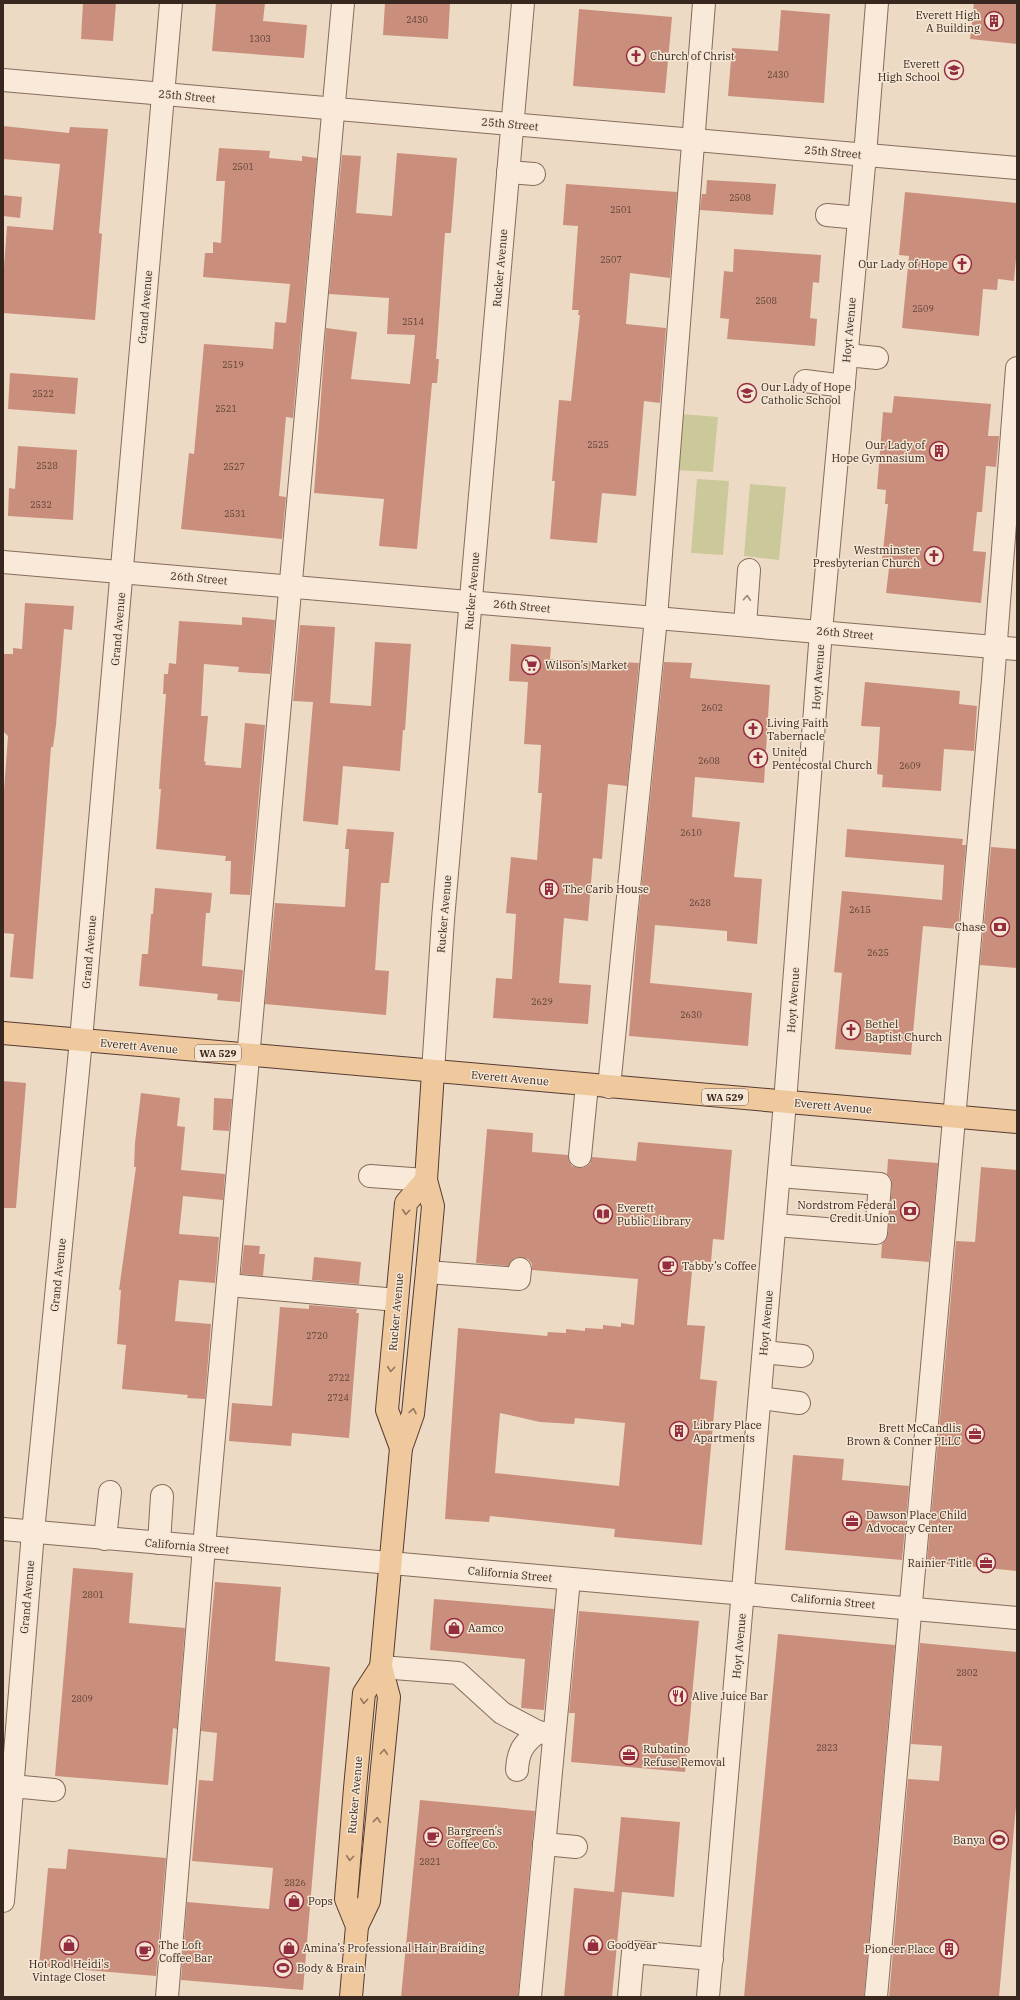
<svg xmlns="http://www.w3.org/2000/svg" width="1020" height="2000" viewBox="0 0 1020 2000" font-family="'IBM Plex Serif',serif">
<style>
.green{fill:#cbc899}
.building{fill:#ca8f7c;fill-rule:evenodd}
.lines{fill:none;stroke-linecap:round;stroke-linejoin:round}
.minor-casing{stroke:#876b5b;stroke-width:24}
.major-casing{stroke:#553b30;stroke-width:24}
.minor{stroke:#f8e9d8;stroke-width:22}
.major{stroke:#efc89e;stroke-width:22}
.oneway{stroke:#98887c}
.oneway2{stroke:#94785e}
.labels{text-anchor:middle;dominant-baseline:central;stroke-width:3;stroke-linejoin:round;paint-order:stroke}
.number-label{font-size:9px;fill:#5c4136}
.shield{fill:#f5e6d4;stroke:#716055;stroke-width:1}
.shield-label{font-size:10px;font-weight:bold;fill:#38271f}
.poi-label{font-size:11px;fill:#38271f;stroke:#f5e6d4;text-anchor:start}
.street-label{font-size:11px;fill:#38271f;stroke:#f5e6d4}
</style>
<rect width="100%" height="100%" fill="#eddac5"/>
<g class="green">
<polygon points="681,414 718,417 713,472 676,470"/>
<polygon points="697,479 729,481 723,555 691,553"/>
<polygon points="750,484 786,487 779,560 744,556"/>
</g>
<g class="building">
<polygon points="83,3 116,3 113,41 81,39"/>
<polygon points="216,3 265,3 263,21 307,25 304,58 212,51"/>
<polygon points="385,3 450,3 448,39 383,35"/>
<polygon points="974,3 1017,3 1017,44 970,39"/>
<polygon points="579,9 672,17 665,93 573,86"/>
<polygon points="781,10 830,14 824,103 728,96 732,48 778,51"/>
<polygon points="3,126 69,133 70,127 108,129 99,233 102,234 95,320 3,313 3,281 7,226 53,230 60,164 3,159"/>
<polygon points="219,148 270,151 269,158 302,161 302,156 317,158 293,418 286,417 279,496 286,497 282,539 181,529 189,453 194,454 204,344 273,349 275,322 286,323 290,284 203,277 205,253 213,253 213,242 221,243 225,181 216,181"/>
<polygon points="397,153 457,158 451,233 445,233 436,359 439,359 437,383 432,383 417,549 379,546 384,499 314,493 326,328 357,332 351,379 410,384 415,335 387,334 389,298 329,294 342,155 361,156 356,213 392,216"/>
<polygon points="707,180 776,184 773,215 700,210 702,194 706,194"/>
<polygon points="566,184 677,192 670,278 630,273 626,324 666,328 660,403 644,401 636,496 602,493 597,543 550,539 555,481 552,481 559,400 571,401 580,315 578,315 579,310 572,310 578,226 563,225"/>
<polygon points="905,192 1017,203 1017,247 1014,281 998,279 997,290 983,289 979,336 902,328 909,256 899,255"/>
<polygon points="3,195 22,197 20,218 3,216"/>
<polygon points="734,249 821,255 819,283 813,282 810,318 817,319 815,346 727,339 729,319 720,318 724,271 733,272"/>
<polygon points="10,373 78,378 75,414 8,409"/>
<polygon points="894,396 991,404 988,436 999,436 996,467 986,466 982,512 977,512 973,551 986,552 981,603 886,593 890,560 882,560 888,504 885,504 886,490 877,489 883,412 892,413"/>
<polygon points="18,446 77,450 73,520 8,516 9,488 15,489"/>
<polygon points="25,603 74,606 72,630 64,629 56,725 53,747 51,747 33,979 10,977 14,934 3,933 3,804 8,736 3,731 3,665 4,654 13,654 13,648 22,649"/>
<polygon points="242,617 275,620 270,674 238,672 239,667 204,664 201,716 208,716 204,761 206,762 205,765 241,768 245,723 265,725 250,895 230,894 231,861 225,861 226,856 156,849 161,789 159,789 166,694 163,694 164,674 168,674 169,663 176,664 179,621 242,625"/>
<polygon points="300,625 335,627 330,703 371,706 375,642 411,644 405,730 403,730 400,771 343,766 338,825 303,821 313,702 293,701"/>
<polygon points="511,644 551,647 550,659 608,663 608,661 639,663 627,786 608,784 602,859 593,858 588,921 564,918 559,983 591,985 588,1024 493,1018 496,978 512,979 516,914 506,913 511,857 537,860 542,793 538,793 541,745 524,744 528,682 509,681"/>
<polygon points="664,662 692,663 690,678 770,685 764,783 695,777 692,817 740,822 734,877 762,879 757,944 727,941 727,931 655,925 650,983 752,993 748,1046 629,1036 638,921"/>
<polygon points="865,682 960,691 959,704 977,706 974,751 944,749 941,791 882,787 883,775 877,774 880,727 861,726"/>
<polygon points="347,829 394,832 389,883 381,883 375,970 389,971 386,1015 265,1004 275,903 345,907 349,849 345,849"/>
<polygon points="847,829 963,839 962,845 966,845 958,929 923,926 911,1055 835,1049 842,973 834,972 842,891 942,900 944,865 845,857"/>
<polygon points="991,847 1017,849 1017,968 980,965"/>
<polygon points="155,888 212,893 210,913 206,913 202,966 243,970 240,1002 217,1000 218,994 139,986 142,954 148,954 151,914 153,914"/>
<polygon points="3,1081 26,1083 16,1208 3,1208"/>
<polygon points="141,1093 180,1098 177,1126 185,1127 181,1170 225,1174 223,1200 183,1196 179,1234 219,1237 215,1283 179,1280 175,1321 211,1324 205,1399 187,1398 188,1395 122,1389 126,1345 117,1344 121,1290 119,1290 136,1167 134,1167 135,1143"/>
<polygon points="214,1098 232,1099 229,1131 213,1130"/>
<path d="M487 1129 533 1133 532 1152 568 1155 569 1161 572 1166 579 1168 585 1167 590 1164 592 1157 636 1161 638 1142 732 1150 724 1240 713 1239 711 1262 693 1261 687 1325 705 1326 700 1379 717 1381 702 1545 614 1537 615 1529 490 1516 489 1522 445 1519 458 1328 547 1336 548 1332 566 1333V1329L585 1331V1328L603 1329V1325L621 1327V1323L634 1325 638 1279 532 1270V1264L528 1259 521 1257 515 1258 508 1266 476 1263ZM500 1413 540 1422 574 1424 575 1418 625 1423 619 1486 495 1473Z"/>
<polygon points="888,1159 938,1163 929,1262 881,1258 882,1244 886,1240 888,1234 892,1185 891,1178 887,1174"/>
<polygon points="981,1167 1017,1170 1017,1571 927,1562 956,1241 975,1242"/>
<polygon points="244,1245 260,1246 259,1254 265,1254 263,1276 241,1274"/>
<polygon points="314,1257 361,1262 359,1284 312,1280"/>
<polygon points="309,1305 357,1309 356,1313 359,1313 349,1438 292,1433 291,1446 229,1441 232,1403 272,1406 280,1307 309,1309"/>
<polygon points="793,1455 844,1459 842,1480 909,1486 902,1560 785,1550"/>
<polygon points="73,1568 133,1573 129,1623 185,1628 177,1729 173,1728 168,1785 55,1776"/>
<polygon points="215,1582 281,1587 275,1661 330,1667 303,1990 181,1980 187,1902 269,1909 273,1868 192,1861 199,1780 213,1781 217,1733 201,1731"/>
<polygon points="434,1599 554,1609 544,1710 521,1708 525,1659 430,1650"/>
<polygon points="579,1611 699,1621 685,1772 571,1762 575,1713 569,1713"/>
<polygon points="778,1634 895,1645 864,1997 744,1997"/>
<polygon points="920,1643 1017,1652 1017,1795 999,1997 889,1997 908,1779 939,1781 942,1746 911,1744"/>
<polygon points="420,1800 535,1811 518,1997 401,1997"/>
<polygon points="621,1817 680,1822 674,1897 622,1892 612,1997 564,1997 574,1888 614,1892"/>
<polygon points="68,1849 166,1858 156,1976 39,1966 48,1868 66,1869"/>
</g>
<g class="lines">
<defs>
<g id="minor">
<polyline points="3,80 1017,168"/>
<polyline points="508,172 534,174"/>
<polyline points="827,215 859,218"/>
<polyline points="847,355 877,358"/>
<polyline points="805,381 844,386"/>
<polyline points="3,562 1017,649"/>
<polyline points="745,625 749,570"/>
<polyline points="433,1072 443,919 523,3"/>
<polyline points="609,1087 656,618 704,3"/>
<polyline points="580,1156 587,1085"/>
<polyline points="370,1176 426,1180"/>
<polyline points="775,1225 876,1233 880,1184 779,1176"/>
<polyline points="427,1272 519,1279 520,1269"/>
<polyline points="228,1285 397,1300"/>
<polyline points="764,1352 802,1356"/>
<polyline points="760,1398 799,1403"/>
<polyline points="3,1529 1017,1618"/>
<polyline points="105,1539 110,1492"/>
<polyline points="159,1543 162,1496"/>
<polyline points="381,1667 458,1673 502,1713 538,1732"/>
<path d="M517 1770C518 1751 523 1744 538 1732L551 1734"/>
<polyline points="12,1786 54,1790"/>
<polyline points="544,1844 576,1847"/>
<polyline points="3,1901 33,1532 81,1040 171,3"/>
<polyline points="167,1997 204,1547 343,3"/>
<polyline points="530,1997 569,1579"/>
<polyline points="629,1997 633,1952 712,1959"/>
<polyline points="708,1997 785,1102 821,631 865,155 877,3"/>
<polyline points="876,1997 993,680 1017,368"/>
</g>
<g id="major">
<polyline points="3,1033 1017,1122"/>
<polyline points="401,1448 387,1410 406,1203 426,1180"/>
<polyline points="357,1926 346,1899 355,1788 364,1693 381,1667"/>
<polyline points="351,1997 357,1926 369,1901 389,1697 381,1667 401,1448 413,1414 427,1272 433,1206 426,1180 433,1072"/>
</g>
</defs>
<use href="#minor" class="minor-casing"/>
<use href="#major" class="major-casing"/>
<use href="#minor" class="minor"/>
<use href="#major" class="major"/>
</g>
<defs><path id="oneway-chevron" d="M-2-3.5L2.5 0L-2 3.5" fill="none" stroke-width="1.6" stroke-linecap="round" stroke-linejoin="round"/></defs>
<use class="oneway" href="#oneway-chevron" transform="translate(747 598) rotate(-86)"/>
<g class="oneway2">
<use href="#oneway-chevron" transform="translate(406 1212) rotate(95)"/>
<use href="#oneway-chevron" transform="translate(391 1369) rotate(95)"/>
<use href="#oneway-chevron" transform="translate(413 1411) rotate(-80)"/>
<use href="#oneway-chevron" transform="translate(364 1701) rotate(95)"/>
<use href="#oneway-chevron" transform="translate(384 1752) rotate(-85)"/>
<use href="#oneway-chevron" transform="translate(377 1820) rotate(-84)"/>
<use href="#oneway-chevron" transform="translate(350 1858) rotate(95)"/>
</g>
<defs>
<symbol id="building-ring" viewBox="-11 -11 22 22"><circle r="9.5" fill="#f5e6d4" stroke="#952d40" stroke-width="1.5"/><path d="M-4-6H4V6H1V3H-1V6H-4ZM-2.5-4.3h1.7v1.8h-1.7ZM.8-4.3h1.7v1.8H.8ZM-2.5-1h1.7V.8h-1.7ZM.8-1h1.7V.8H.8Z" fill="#952d40"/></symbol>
<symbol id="church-ring" viewBox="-11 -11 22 22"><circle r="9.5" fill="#f5e6d4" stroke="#952d40" stroke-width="1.5"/><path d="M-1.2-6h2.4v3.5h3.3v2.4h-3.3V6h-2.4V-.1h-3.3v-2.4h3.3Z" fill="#952d40"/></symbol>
<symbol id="school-ring" viewBox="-11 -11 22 22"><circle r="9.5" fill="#f5e6d4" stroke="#952d40" stroke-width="1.5"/><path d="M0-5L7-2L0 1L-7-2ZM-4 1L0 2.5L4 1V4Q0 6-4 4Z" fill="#952d40"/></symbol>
<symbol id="supermarket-ring" viewBox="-11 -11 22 22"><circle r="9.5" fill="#f5e6d4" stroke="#952d40" stroke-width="1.5"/><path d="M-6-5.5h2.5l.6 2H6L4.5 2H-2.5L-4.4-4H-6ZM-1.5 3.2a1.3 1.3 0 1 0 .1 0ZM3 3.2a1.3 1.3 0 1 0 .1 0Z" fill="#952d40"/></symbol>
<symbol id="bank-ring" viewBox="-11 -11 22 22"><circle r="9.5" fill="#f5e6d4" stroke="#952d40" stroke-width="1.5"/><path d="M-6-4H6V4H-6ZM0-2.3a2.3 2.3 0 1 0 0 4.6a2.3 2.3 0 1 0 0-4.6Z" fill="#952d40"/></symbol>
<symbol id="library-ring" viewBox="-11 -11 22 22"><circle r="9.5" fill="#f5e6d4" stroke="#952d40" stroke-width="1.5"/><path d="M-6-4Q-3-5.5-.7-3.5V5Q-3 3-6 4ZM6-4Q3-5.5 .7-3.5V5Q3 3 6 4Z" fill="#952d40"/></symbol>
<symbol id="cafe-ring" viewBox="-11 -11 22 22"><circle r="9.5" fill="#f5e6d4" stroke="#952d40" stroke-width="1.5"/><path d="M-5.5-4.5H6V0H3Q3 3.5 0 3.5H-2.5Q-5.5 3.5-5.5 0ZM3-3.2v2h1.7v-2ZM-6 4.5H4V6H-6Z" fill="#952d40"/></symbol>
<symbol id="office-ring" viewBox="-11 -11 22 22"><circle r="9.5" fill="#f5e6d4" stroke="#952d40" stroke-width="1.5"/><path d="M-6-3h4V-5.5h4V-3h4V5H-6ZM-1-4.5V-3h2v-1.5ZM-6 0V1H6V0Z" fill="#952d40"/></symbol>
<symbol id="shop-ring" viewBox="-11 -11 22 22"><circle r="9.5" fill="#f5e6d4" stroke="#952d40" stroke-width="1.5"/><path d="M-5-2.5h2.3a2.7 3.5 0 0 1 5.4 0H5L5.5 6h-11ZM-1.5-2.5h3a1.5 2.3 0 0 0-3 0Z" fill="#952d40"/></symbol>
<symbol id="restaurant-ring" viewBox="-11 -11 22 22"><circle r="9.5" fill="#f5e6d4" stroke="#952d40" stroke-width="1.5"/><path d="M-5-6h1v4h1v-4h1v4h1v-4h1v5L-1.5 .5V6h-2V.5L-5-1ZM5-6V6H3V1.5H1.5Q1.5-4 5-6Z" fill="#952d40"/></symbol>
<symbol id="stadium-ring" viewBox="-11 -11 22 22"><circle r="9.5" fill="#f5e6d4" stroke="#952d40" stroke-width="1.5"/><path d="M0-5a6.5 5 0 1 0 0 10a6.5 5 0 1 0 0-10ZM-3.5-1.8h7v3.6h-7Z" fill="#952d40"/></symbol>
</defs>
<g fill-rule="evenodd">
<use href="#building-ring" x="983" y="10" width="22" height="22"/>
<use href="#church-ring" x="625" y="45" width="22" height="22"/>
<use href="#school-ring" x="943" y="59" width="22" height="22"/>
<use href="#church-ring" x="951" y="253" width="22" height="22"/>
<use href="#school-ring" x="736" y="382" width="22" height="22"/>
<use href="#building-ring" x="928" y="440" width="22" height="22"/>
<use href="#church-ring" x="923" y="545" width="22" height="22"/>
<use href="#supermarket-ring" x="520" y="654" width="22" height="22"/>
<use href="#church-ring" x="742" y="718" width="22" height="22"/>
<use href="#church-ring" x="747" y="747" width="22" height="22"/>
<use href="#building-ring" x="538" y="878" width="22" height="22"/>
<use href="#bank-ring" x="989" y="916" width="22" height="22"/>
<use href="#church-ring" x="840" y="1019" width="22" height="22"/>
<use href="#bank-ring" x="899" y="1200" width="22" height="22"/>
<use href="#library-ring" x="592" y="1203" width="22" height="22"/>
<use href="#cafe-ring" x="657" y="1255" width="22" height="22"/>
<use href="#building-ring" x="668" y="1420" width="22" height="22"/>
<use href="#office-ring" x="964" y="1423" width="22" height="22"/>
<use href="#office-ring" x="841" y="1510" width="22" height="22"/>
<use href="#office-ring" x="975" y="1552" width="22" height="22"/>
<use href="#shop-ring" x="443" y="1617" width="22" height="22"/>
<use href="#restaurant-ring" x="667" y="1685" width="22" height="22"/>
<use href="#office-ring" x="618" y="1744" width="22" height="22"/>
<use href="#cafe-ring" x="422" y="1826" width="22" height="22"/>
<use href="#stadium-ring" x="988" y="1829" width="22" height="22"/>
<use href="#shop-ring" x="283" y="1890" width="22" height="22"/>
<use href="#shop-ring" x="58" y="1934" width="22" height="22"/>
<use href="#shop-ring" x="582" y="1934" width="22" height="22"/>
<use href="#shop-ring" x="278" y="1937" width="22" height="22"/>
<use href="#building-ring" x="938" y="1938" width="22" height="22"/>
<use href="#cafe-ring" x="134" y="1940" width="22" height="22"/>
<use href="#stadium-ring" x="272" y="1957" width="22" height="22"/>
</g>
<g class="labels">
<g class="number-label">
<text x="417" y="19">2430</text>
<text x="260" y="38">1303</text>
<text x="778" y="74">2430</text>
<text x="243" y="166">2501</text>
<text x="740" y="197">2508</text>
<text x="621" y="209">2501</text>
<text x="611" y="259">2507</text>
<text x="766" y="300">2508</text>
<text x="923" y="308">2509</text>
<text x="413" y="321">2514</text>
<text x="233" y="364">2519</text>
<text x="43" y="393">2522</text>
<text x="226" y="408">2521</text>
<text x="598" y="444">2525</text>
<text x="47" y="465">2528</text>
<text x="234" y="466">2527</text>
<text x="41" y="504">2532</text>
<text x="235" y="513">2531</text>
<text x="712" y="707">2602</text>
<text x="709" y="760">2608</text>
<text x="910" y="765">2609</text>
<text x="691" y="832">2610</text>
<text x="700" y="902">2628</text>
<text x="860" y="909">2615</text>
<text x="878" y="952">2625</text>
<text x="542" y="1001">2629</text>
<text x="691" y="1014">2630</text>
<text x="317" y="1335">2720</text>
<text x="339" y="1377">2722</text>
<text x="338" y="1397">2724</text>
<text x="93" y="1594">2801</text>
<text x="967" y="1672">2802</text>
<text x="82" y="1698">2809</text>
<text x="827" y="1747">2823</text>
<text x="430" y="1861">2821</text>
<text x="295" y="1882">2826</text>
</g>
<g class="shield">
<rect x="195" y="1045" width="46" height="16" rx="3"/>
<rect x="702" y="1089" width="46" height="16" rx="3"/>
</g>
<g class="shield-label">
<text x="218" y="1053">WA 529</text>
<text x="725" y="1097">WA 529</text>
</g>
<g class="poi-label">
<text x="980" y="15" text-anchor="end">Everett High<tspan x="980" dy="13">A Building</tspan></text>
<text x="650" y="56">Church of Christ</text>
<text x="940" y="64" text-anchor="end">Everett<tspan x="940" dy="13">High School</tspan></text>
<text x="948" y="264" text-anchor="end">Our Lady of Hope</text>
<text x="761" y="387">Our Lady of Hope<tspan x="761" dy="13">Catholic School</tspan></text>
<text x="925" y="445" text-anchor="end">Our Lady of<tspan x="925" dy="13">Hope Gymnasium</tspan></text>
<text x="920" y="550" text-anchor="end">Westminster<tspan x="920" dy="13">Presbyterian Church</tspan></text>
<text x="545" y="665">Wilson’s Market</text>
<text x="767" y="723">Living Faith<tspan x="767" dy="13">Tabernacle</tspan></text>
<text x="772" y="752">United<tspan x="772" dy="13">Pentecostal Church</tspan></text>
<text x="563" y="889">The Carib House</text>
<text x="986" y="927" text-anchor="end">Chase</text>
<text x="865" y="1024">Bethel<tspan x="865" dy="13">Baptist Church</tspan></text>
<text x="896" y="1205" text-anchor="end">Nordstrom Federal<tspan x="896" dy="13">Credit Union</tspan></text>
<text x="617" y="1208">Everett<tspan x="617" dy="13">Public Library</tspan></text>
<text x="682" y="1266">Tabby’s Coffee</text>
<text x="693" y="1425">Library Place<tspan x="693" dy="13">Apartments</tspan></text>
<text x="961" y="1428" text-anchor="end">Brett McCandlis<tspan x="961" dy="13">Brown &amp; Conner PLLC</tspan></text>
<text x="866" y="1515">Dawson Place Child<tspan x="866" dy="13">Advocacy Center</tspan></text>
<text x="972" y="1563" text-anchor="end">Rainier Title</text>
<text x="468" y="1628">Aamco</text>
<text x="692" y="1696">Alive Juice Bar</text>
<text x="643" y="1749">Rubatino<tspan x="643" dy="13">Refuse Removal</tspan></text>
<text x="447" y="1831">Bargreen’s<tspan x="447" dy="13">Coffee Co.</tspan></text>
<text x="985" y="1840" text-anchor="end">Banya</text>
<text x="308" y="1901">Pops</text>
<text x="159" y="1945">The Loft<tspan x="159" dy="13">Coffee Bar</tspan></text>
<text x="607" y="1945">Goodyear</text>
<text x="303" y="1948">Amina’s Professional Hair Braiding</text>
<text x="935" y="1949" text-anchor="end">Pioneer Place</text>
<text x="69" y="1964" text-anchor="middle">Hot Rod Heidi's<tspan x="69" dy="13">Vintage Closet</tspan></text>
<text x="297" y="1968">Body &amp; Brain</text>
</g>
<g class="street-label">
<text transform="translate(187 96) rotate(5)">25th Street</text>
<text transform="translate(510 124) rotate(5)">25th Street</text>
<text transform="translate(833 152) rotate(5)">25th Street</text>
<text transform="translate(500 268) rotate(-85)">Rucker Avenue</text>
<text transform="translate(145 307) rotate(-85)">Grand Avenue</text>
<text transform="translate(849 330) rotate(-85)">Hoyt Avenue</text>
<text transform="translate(199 578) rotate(5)">26th Street</text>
<text transform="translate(472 591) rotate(-85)">Rucker Avenue</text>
<text transform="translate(522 606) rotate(5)">26th Street</text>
<text transform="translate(118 629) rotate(-85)">Grand Avenue</text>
<text transform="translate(845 633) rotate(5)">26th Street</text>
<text transform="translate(818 677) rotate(-86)">Hoyt Avenue</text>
<text transform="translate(444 914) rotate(-85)">Rucker Avenue</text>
<text transform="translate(89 952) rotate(-85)">Grand Avenue</text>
<text transform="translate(793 1000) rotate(-86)">Hoyt Avenue</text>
<text transform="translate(139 1046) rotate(5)">Everett Avenue</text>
<text transform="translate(510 1078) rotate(5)">Everett Avenue</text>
<text transform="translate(833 1106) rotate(5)">Everett Avenue</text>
<text transform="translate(58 1275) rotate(-84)">Grand Avenue</text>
<text transform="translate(396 1312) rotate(-85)">Rucker Avenue</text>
<text transform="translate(766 1323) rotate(-85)">Hoyt Avenue</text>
<text transform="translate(187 1546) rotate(5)">California Street</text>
<text transform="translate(510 1574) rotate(5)">California Street</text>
<text transform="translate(27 1597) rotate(-85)">Grand Avenue</text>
<text transform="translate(833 1601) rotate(5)">California Street</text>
<text transform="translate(739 1646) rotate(-85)">Hoyt Avenue</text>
<text transform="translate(355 1795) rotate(-85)">Rucker Avenue</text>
</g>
</g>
<rect width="1020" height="2000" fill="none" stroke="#38271f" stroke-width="8"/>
</svg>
